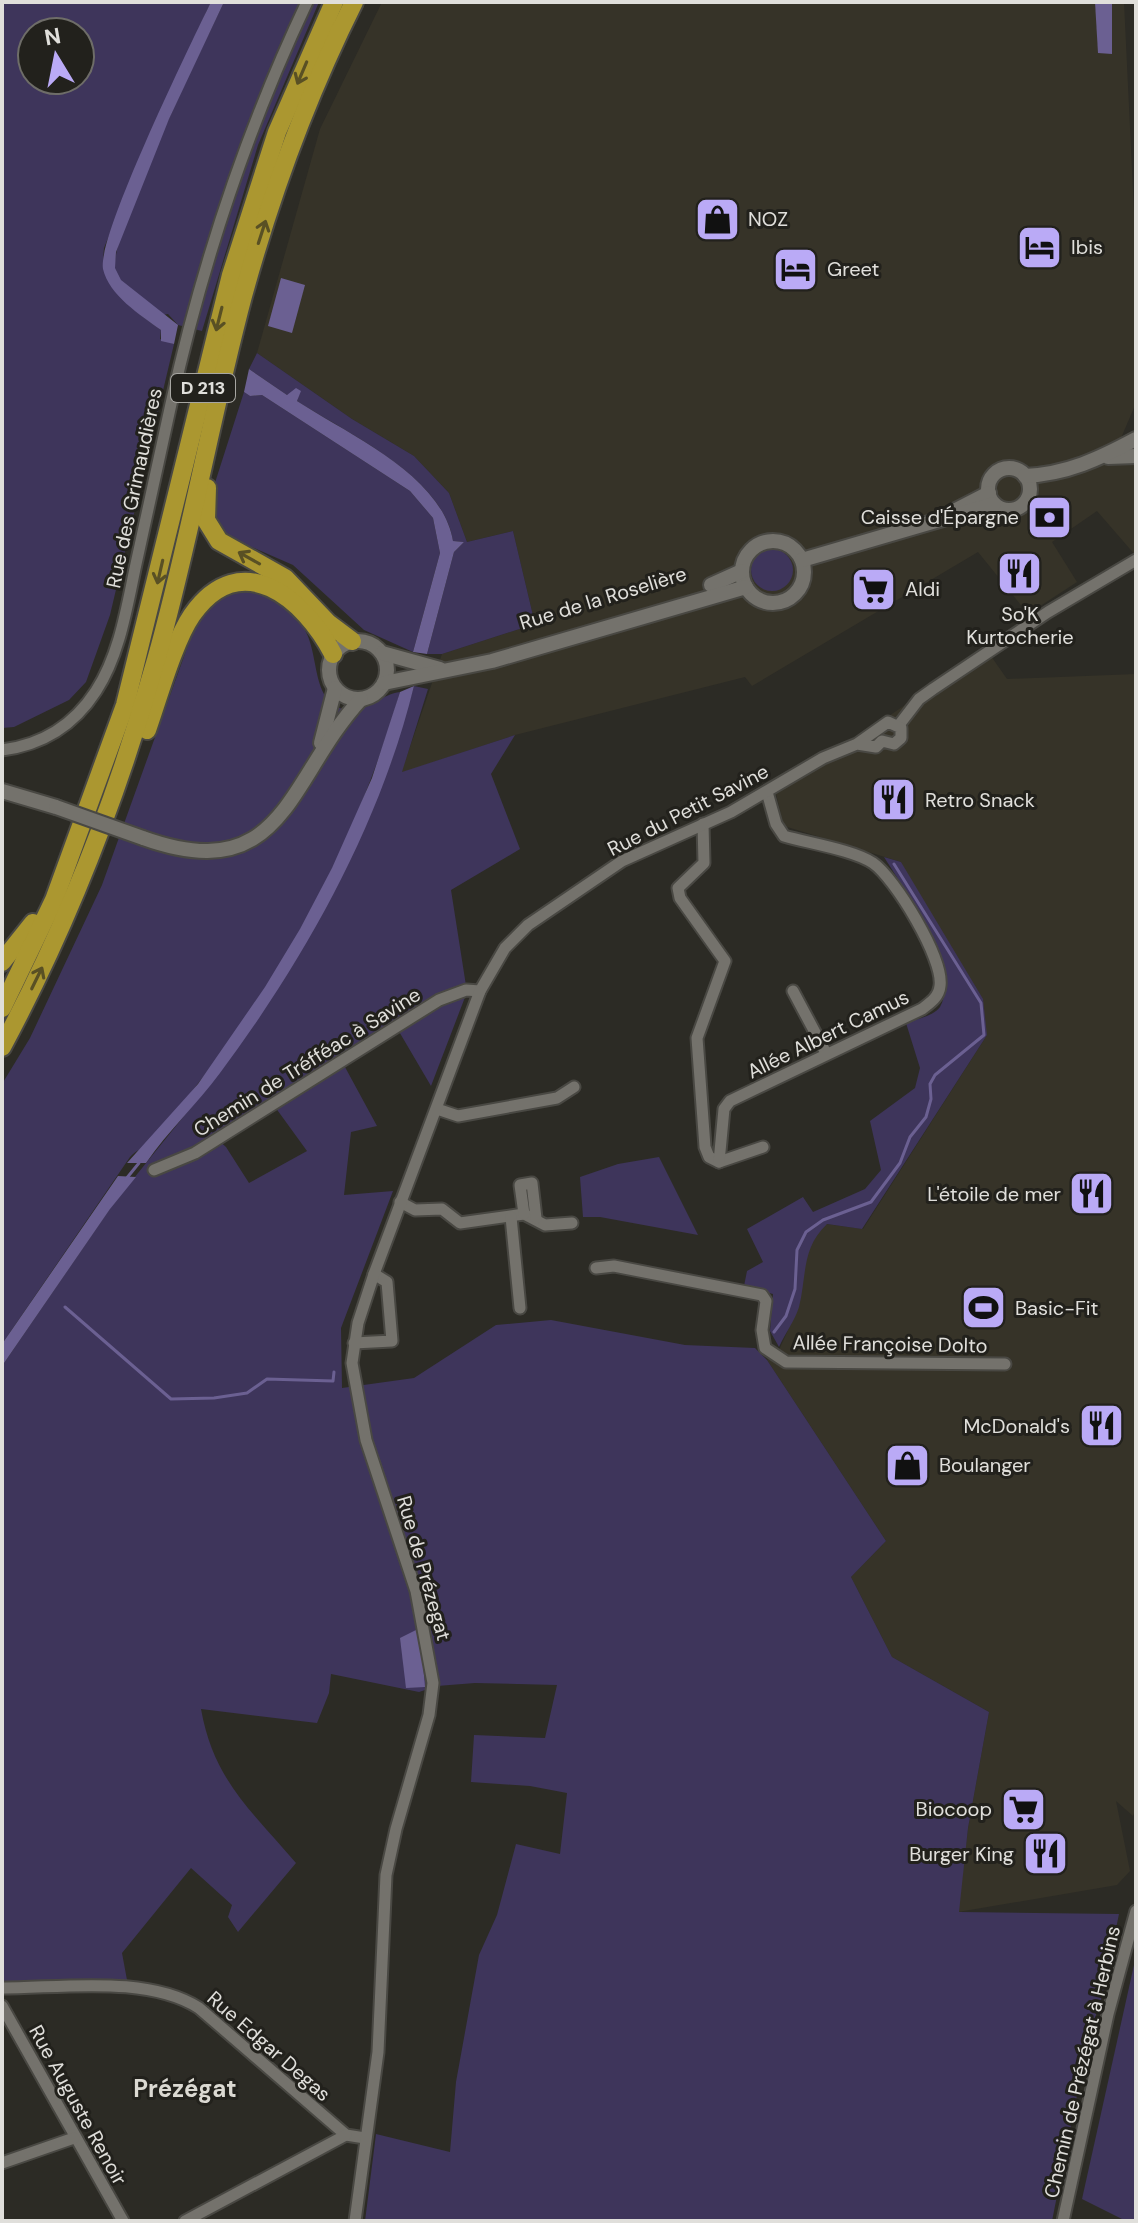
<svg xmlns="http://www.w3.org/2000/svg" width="1138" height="2223" viewBox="0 0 1138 2223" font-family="'DM Sans',sans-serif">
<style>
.built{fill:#363328}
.green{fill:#3e355b;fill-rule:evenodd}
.water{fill:#6b6092}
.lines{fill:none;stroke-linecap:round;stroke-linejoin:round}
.stream{stroke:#6b6092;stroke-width:3}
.minor-casing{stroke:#494843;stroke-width:15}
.tertiary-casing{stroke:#494843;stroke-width:18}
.trunk-casing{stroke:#494843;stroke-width:22}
.minor{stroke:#74726c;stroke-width:11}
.tertiary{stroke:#74726c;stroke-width:14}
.trunk{stroke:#ab9730;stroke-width:18}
.tertiary-bridge-casing{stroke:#494843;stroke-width:18;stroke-linecap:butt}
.tertiary-bridge{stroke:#74726c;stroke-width:14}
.oneway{stroke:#595024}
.labels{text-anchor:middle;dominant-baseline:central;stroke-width:6;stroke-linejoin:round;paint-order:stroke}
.shield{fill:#22211c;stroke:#a7a6a2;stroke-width:2}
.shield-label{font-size:18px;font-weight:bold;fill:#e0dfdb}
.poi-label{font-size:20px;fill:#e0dfdb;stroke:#22211c;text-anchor:start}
.street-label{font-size:20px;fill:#e0dfdb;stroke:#22211c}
.quarter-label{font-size:24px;font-weight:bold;fill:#dbd9d2;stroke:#22211c}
</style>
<rect width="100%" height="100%" fill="#2c2b25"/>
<g class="built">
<polygon points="382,2 1124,2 1136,254 1136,403 1121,438 1136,462 1136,556 1097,511 1052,542 1077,582 1028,614 978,552 752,686 745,677 515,735 401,773 442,654 535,624 513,531 467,542 449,493 414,456 352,419 257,353 320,129"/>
<polygon points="986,649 1007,679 1136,674 1136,1809 1133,1816 1116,1801 1130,1871 1117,1885 958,1912 968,1828 989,1712 892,1657 851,1577 886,1541 767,1360 779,1350 798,1308 805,1258 813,1237 826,1224 863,1229 987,1035 901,862 784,826 776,794"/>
</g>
<g class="green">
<path d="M2 2H211L149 136 104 248C99 287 134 310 161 330L160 339 174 344 110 615 86 682 69 700 14 727 2 728ZM32 32H80V80H32Z"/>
<path d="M224 2H319L258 145 202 331 178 325 168 314 163 315C147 304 120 289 115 269 109 237 205 42 224 2Z"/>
<path d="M257 353 352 419 414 456 449 493 467 542 513 531 535 624 442 654H427L454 552 464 542 453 541C443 476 348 434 297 401L300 391 287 395 249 369Z"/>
<polygon points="244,392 250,396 262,395 410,491 433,518 440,553 413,652 364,630 293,565 224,535 211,514 213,489"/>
<circle cx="772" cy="570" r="21"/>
<path d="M254 588C274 599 293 609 305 630 321 659 310 711 354 710 370 709 383 694 400 692 359 834 288 970 196 1086 181 1105 166 1125 149 1142 143 1149 136 1150 130 1157L2 1344V1084L30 1038 102 885 196 623C213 599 224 592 254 588Z"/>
<path d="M414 686 428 689 402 772 515 735 491 774 520 849 451 890 467 992 431 1086 394 1023 339 1056 377 1126 351 1132 344 1195 393 1191 341 1328 342 1388 414 1378 496 1325 551 1320 685 1345 755 1348 767 1360 886 1541 851 1577 892 1657 989 1712 968 1828 959 1912 1119 1914 1102 1996 1088 2040 1052 2221H365L376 2134 450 2152 456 2082 479 1955 497 1915 516 1844 560 1854 567 1793 530 1786 471 1782 474 1735 545 1738 557 1685 475 1683 437 1686 419 1692 331 1674 329 1693 317 1723 201 1709C214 1781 251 1810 296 1863L238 1932 228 1917 232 1905 191 1868 122 1953 127 1980 2 1982V1366L113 1204 226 1064 282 980 356 845 391 762ZM270 1100 307 1151 249 1183 226 1147 215 1137Z"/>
<path d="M884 857 901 862 983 999 987 1035 862 1229 827 1224C801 1249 807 1275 799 1307 795 1320 785 1334 779 1347L770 1331 773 1294 744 1286 747 1271 763 1262 747 1229 803 1197 813 1212 865 1189 881 1170 870 1121 915 1088 920 1068 906 1023C916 1019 934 1016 940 1007 961 971 905 890 884 857Z"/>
<polygon points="659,1157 698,1235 600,1217 583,1217 580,1177 618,1164"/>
<polygon points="1136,1956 1136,2221 1126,2221 1082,2199"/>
</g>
<g class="water">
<path d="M211 2H224L169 119 116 252 115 268 121 280 178 325 174 344 161 341V330C140 315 109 295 103 269 97 236 191 43 211 2Z"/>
<polygon points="1095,2 1112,2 1112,54 1098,53"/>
<polygon points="281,278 305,285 292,333 268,326"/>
<path d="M249 369 287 395 296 388 301 391 297 401C349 435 442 475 453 541L464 542 454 552 427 654 413 652 440 553 433 518 410 491 262 395 250 396 244 392Z"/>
<path d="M414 686C380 825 305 959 220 1073 197 1104 168 1131 146 1163H127L198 1084 265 987 300 929 332 868 372 778 400 692Z"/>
<polygon points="118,1176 136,1177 110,1209 2,1366 2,1344"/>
<polygon points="420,1628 425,1687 406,1688 400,1638"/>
</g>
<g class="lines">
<g class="stream">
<polyline points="126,1179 139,1163"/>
<polyline points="65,1307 171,1399 214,1398 247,1393 267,1379 333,1381 334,1372"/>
<polyline points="774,1332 786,1316 795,1289 797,1250 806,1232 823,1220 871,1202 900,1163 910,1137 926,1117 931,1099 930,1084 935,1075 984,1035 981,1003 894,864"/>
</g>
<defs>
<g id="minor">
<polyline points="899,725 919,699 933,689 1048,612 1136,560"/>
<path d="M2 750C42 745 74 725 96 691 120 654 127 606 136 564 148 511 159 457 171 404 202 264 246 131 307 2"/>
<polyline points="703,824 704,863 678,888 680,898 725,961 697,1038 705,1147 709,1157 719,1162 763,1147"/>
<polyline points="793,991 826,1053"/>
<polyline points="437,1109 458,1116 557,1098 574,1087"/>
<path d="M719 1162 724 1109 730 1101 922 1009C930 1003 939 997 940 986 944 959 895 878 873 863 854 850 808 843 784 836L776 824 767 792"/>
<polyline points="154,1170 195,1153 439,1000 466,990 480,991"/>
<polyline points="400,1202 415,1210 442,1209 460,1223 524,1214 545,1225 572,1223"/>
<polyline points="524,1214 520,1185 532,1183 536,1218"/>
<polyline points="511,1217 520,1308"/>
<polyline points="596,1268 614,1266 762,1295 766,1301 762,1330 765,1348 786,1362 1005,1364"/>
<polyline points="354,1343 392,1341 387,1282 374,1274"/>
<path d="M2 1988C63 1988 147 1975 199 2008L346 2135 365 2138"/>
<polyline points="2,2006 123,2221"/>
<polyline points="2,2163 74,2138"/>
<polyline points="185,2221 346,2135"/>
<polyline points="355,2221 378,2052 386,1875 396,1829 429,1715 433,1683 416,1591 366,1440 352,1363 358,1323 374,1274 480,991 505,948 528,925 622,861 731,812 823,758 857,744 888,722 901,728 901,738 894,744 882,741 876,747 857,744"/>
<polyline points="1063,2221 1108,2014 1136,1911"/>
</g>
<g id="tertiary">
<polyline points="1108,457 1136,456"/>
<circle cx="1009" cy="489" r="21"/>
<path d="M1025 476C1067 474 1099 459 1136 439"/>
<polyline points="954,511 989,493"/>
<circle cx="773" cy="572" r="31"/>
<polyline points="802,560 994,504"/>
<polyline points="711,585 742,571"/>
<circle cx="358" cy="670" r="29"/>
<polyline points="382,653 440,669"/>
<polyline points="384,683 492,661 746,587"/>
<polyline points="321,743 335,688"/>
<polyline points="2,791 56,807"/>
<path d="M143 838C285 889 287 779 361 699"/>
</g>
<g id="trunk">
<polyline points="207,488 206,520 219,541 285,578 328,623 352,641"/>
<path d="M147 730C158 699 174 641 192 615 241 545 305 599 333 654"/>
<polyline points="2,962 33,923"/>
<polyline points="2,1008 54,900 125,705 231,275 277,132 334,2"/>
<path d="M2 1047C68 924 118 795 156 660 190 540 211 416 243 296 271 194 307 96 354 2"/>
</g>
</defs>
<use href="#minor" class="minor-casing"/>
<use href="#tertiary" class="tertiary-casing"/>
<use href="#trunk" class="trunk-casing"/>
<use href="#minor" class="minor"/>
<use href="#tertiary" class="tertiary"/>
<use href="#trunk" class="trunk"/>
<defs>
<polyline id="tertiary-bridge" points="56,807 143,838"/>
</defs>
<use href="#tertiary-bridge" class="tertiary-bridge-casing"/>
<use href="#tertiary-bridge" class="tertiary-bridge"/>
</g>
<defs><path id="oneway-shaft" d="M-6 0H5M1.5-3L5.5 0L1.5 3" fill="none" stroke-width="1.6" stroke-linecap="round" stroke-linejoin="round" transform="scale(2)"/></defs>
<g class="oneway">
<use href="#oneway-shaft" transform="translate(302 73) rotate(113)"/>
<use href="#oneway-shaft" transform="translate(262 232) rotate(-72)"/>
<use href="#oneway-shaft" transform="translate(219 319) rotate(104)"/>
<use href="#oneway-shaft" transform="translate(249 558) rotate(-151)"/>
<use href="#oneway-shaft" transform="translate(160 572) rotate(103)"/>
<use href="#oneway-shaft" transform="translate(37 978) rotate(-64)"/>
</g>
<defs>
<symbol id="shop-square" viewBox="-11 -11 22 22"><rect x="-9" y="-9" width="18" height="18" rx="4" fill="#baaaf6" stroke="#22211c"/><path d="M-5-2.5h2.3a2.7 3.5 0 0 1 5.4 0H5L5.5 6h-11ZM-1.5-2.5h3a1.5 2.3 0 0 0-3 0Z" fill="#111"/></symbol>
<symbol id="hotel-square" viewBox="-11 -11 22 22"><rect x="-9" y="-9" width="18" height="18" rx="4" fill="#baaaf6" stroke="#22211c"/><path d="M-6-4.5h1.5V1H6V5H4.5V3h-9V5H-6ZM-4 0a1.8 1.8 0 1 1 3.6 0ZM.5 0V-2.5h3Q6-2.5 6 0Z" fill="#111"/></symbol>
<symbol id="bank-square" viewBox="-11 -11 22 22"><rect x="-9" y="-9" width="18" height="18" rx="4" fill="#baaaf6" stroke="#22211c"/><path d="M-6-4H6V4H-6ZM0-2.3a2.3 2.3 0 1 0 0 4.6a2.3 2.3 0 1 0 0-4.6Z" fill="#111"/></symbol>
<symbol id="restaurant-square" viewBox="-11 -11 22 22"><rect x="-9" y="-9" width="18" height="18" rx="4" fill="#baaaf6" stroke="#22211c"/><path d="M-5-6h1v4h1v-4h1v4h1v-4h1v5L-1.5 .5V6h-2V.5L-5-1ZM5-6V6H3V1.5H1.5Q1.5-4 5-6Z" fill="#111"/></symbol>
<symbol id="supermarket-square" viewBox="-11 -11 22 22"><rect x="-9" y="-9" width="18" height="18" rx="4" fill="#baaaf6" stroke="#22211c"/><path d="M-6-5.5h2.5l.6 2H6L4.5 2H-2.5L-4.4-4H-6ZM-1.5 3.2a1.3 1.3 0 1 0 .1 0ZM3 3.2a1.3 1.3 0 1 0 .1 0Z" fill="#111"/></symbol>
<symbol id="stadium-square" viewBox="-11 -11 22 22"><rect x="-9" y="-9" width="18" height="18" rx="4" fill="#baaaf6" stroke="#22211c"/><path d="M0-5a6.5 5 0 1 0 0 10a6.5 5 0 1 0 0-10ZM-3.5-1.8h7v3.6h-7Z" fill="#111"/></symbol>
</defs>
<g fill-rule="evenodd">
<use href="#shop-square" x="692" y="194" width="51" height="51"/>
<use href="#hotel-square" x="1014" y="222" width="51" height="51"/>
<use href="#hotel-square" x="770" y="244" width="51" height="51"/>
<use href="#bank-square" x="1024" y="492" width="51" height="51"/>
<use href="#restaurant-square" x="994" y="548" width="51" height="51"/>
<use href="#supermarket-square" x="848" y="564" width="51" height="51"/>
<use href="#restaurant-square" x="868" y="774" width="51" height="51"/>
<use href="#restaurant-square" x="1066" y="1168" width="51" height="51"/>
<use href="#stadium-square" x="958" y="1282" width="51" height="51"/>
<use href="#restaurant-square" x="1076" y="1400" width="51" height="51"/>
<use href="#shop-square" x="882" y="1440" width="51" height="51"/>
<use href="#supermarket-square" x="998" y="1784" width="51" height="51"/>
<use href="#restaurant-square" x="1020" y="1828" width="51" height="51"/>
</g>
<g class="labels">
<rect class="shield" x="171" y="374" width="64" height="28" rx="6"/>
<g class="shield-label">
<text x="203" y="388">D 213</text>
</g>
<g class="poi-label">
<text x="748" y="219">NOZ</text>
<text x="1071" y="247">Ibis</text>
<text x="827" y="269">Greet</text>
<text x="1019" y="517" text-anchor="end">Caisse d'Épargne</text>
<text x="905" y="589">Aldi</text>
<text x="1020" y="614" text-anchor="middle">So'K<tspan x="1020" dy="23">Kurtocherie</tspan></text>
<text x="925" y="800">Retro Snack</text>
<text x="1061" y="1194" text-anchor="end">L'étoile de mer</text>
<text x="1015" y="1308">Basic-Fit</text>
<text x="1070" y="1426" text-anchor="end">McDonald's</text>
<text x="939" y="1465">Boulanger</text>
<text x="992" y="1809" text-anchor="end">Biocoop</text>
<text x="1014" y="1854" text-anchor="end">Burger King</text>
</g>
<g class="street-label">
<text transform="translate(134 488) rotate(-78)">Rue des Grimaudières</text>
<text transform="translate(603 598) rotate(-17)">Rue de la Roselière</text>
<text transform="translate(688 810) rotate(-27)">Rue du Petit Savine</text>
<text transform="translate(828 1034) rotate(-26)">Allée Albert Camus</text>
<text transform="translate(307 1062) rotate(-32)">Chemin de Tréfféac à Savine</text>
<text transform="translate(890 1344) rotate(1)">Allée Françoise Dolto</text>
<text transform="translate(424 1568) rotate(74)">Rue de Prézegat</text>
<text transform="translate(269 2046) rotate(41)">Rue Edgar Degas</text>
<text transform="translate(1082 2062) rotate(-77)">Chemin de Prézégat à Herbins</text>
<text transform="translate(78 2105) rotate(61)">Rue Auguste Renoir</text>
</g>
<g class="quarter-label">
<text x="185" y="2088">Prézégat</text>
</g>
</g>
<rect width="1138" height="2223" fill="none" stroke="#e0dfdb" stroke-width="8"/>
<g transform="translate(56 56) rotate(350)"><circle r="38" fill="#22211c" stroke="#6e6d68" stroke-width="2"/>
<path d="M0-6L14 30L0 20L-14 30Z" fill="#baaaf6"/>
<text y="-12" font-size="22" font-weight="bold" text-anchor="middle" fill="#e0dfdb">N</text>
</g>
</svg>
